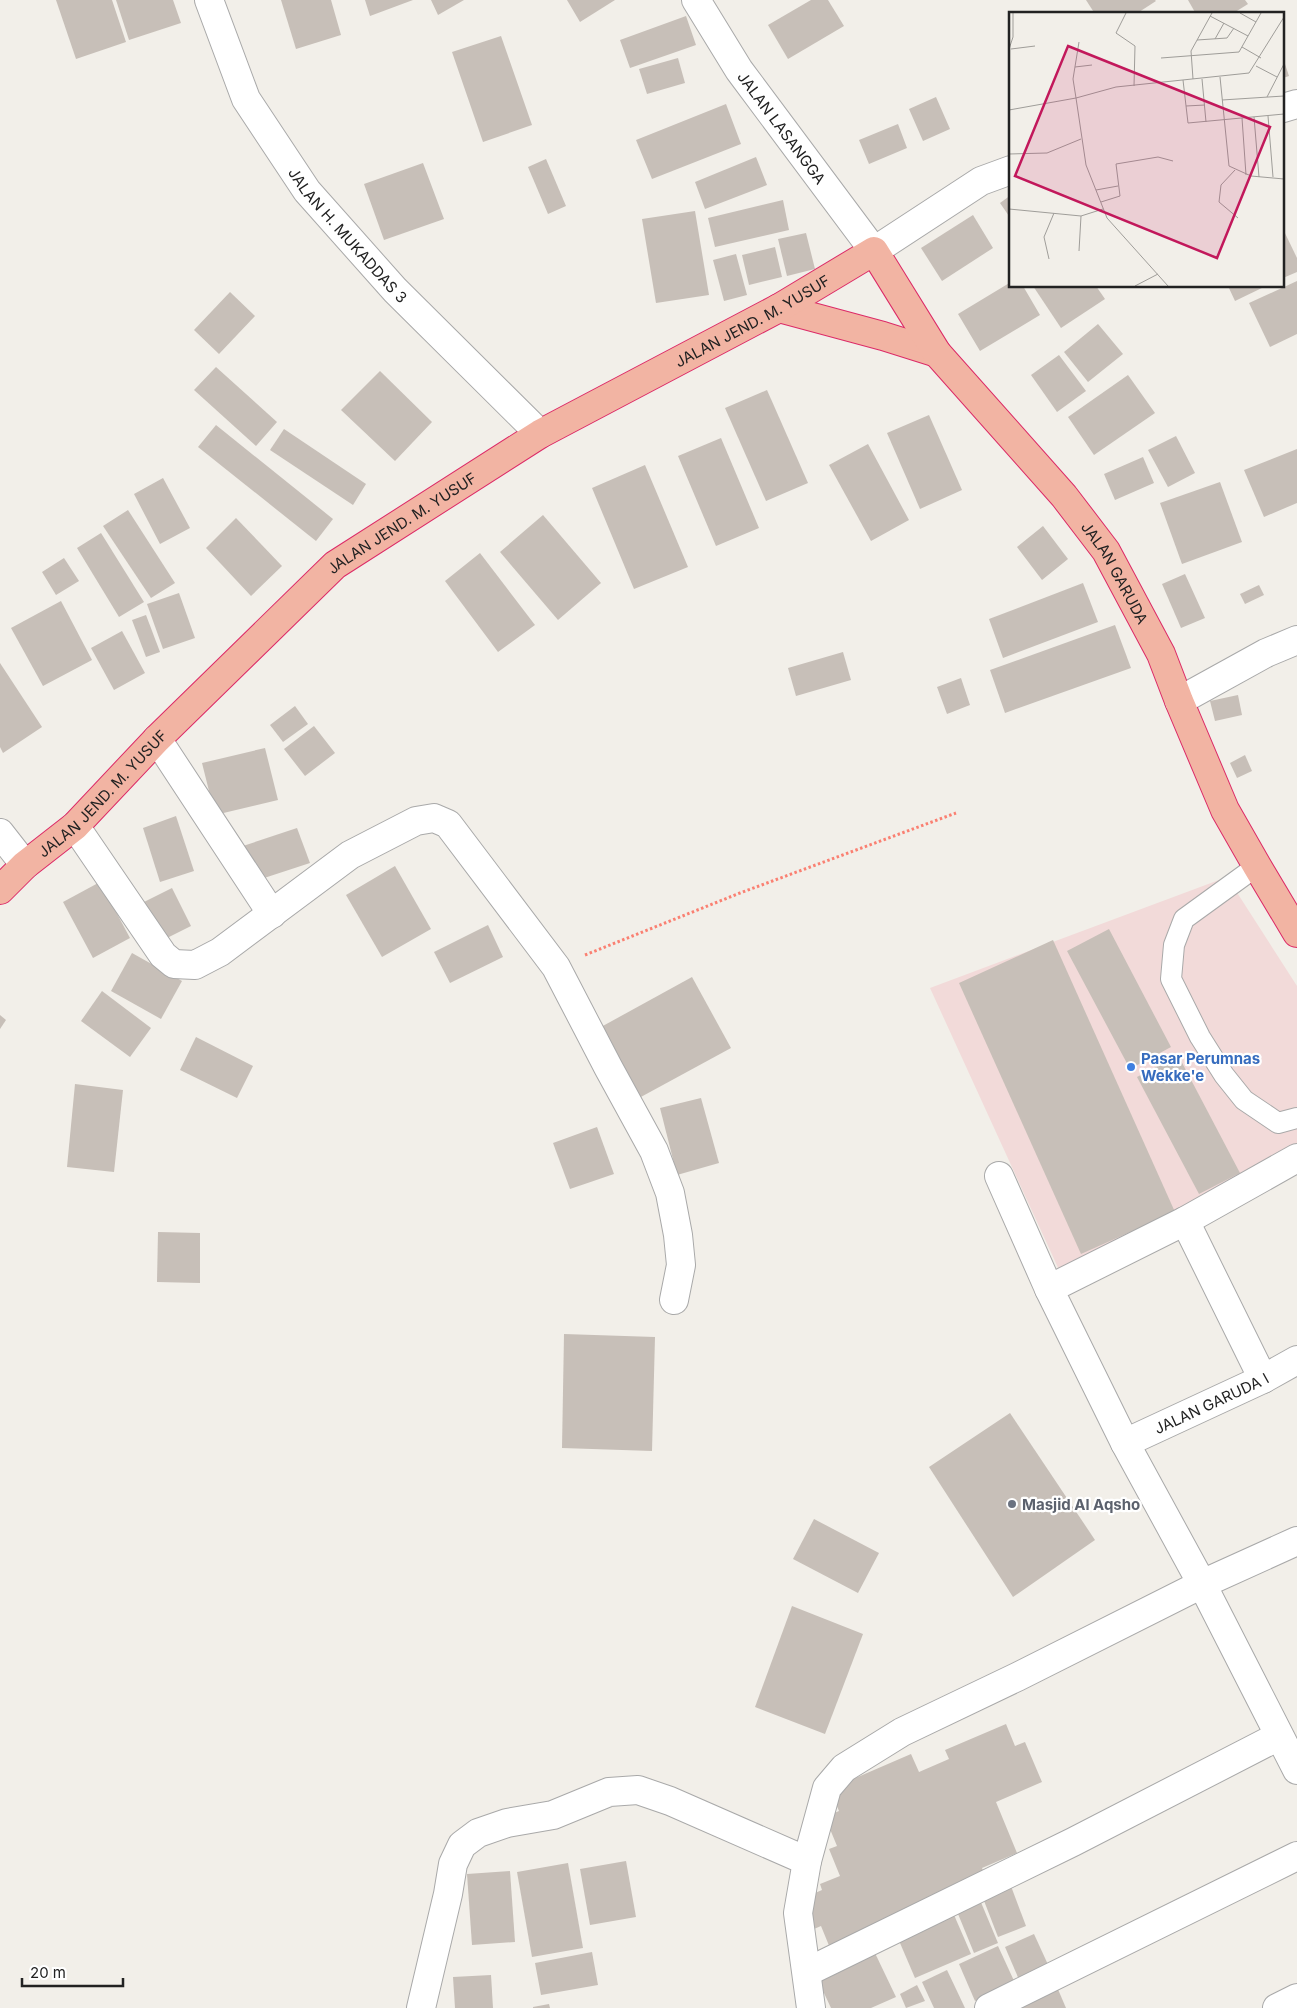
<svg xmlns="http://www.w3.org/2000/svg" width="1297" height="2008" viewBox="0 0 1297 2008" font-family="Inter,sans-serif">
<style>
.commercial{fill:#f2dad9}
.building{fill:#c7bfb8}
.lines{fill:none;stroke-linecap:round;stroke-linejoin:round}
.service-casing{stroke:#a9a9a9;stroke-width:22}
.minor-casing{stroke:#a9a9a9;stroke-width:30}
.tertiary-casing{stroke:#a9a9a9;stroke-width:30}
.trunk-casing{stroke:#dc2a67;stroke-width:30}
.path{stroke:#fa8072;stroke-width:3;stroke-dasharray:2.5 2.5;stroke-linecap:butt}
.service{stroke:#fff;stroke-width:20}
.minor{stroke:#fff;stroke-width:28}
.tertiary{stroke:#fff;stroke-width:28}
.trunk{stroke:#f2b4a3;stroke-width:28}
.shop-dot{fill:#3f7fe0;stroke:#fff;stroke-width:2}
.worship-dot{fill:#6b7280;stroke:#fff;stroke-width:2}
.labels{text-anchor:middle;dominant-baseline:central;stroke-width:4.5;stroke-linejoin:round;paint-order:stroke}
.street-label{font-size:15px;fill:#222;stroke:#fff}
.shop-label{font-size:15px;font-weight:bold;fill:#366cbe;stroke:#fff;text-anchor:start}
.worship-label{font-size:15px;font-weight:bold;fill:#5b616d;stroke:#fff;text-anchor:start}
.inset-road{fill:none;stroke:#9f9d99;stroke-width:1}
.view{fill:#c2185b;fill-opacity:0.15;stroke:#c2185b;stroke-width:2.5}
.inset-edge{fill:none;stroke:#222;stroke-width:2.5}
</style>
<rect width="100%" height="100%" fill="#f2efe9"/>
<polygon class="commercial" points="1227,877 1297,986 1297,1146 1060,1272 930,988"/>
<g class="building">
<polygon points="56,0 112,0 126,42 76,59"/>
<polygon points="116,0 173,0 181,23 129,40"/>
<polygon points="281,0 331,0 341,35 296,49"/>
<polygon points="365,0 413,0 370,16"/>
<polygon points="431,0 464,0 438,15"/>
<polygon points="567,0 615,0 580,22"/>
<polygon points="811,0 828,0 844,26 788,59 768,25"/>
<polygon points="1086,0 1155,0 1156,1 1136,14 1095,14"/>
<polygon points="1188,0 1245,0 1248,4 1232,14 1196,14"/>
<polygon points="686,16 696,45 630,68 620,40"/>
<polygon points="501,36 532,125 483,142 452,52"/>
<polygon points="678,58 685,83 647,94 639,69"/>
<polygon points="1283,58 1289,76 1283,78"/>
<polygon points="936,97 950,129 923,141 909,109"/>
<polygon points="726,104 741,144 652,179 636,140"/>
<polygon points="898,124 907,148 869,164 859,140"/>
<polygon points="756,157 767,185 705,209 695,182"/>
<polygon points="546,159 566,206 548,214 528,167"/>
<polygon points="423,163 444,219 384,240 364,184"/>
<polygon points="1011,195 1011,219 1000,203"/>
<polygon points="783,200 789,230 715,247 708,218"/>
<polygon points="695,211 709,295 656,303 642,219"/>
<polygon points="973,215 993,248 942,281 921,248"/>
<polygon points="1283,229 1297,258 1297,272 1283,278"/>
<polygon points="806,233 815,269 787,276 778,239"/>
<polygon points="775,247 782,277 749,285 742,255"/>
<polygon points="736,254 747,295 724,301 713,260"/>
<polygon points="1297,281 1297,334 1270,347 1249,303"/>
<polygon points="1011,282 1011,286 1023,286 1040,315 980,351 958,314"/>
<polygon points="1033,286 1096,286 1105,299 1061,328"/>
<polygon points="1228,286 1266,286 1235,301"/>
<polygon points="230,292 255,316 219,354 194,330"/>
<polygon points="1098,324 1123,354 1088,382 1064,352"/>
<polygon points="1059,355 1086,391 1057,412 1031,375"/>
<polygon points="216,367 277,422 256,446 194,390"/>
<polygon points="380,371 432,422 395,461 341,410"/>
<polygon points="1128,375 1155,413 1094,455 1068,417"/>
<polygon points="767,390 808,483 766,501 725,408"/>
<polygon points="929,415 962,490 920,509 887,433"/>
<polygon points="216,425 333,519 316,541 198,447"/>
<polygon points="284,429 366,484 353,505 270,450"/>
<polygon points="1176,436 1195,473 1168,487 1148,450"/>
<polygon points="721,438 759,528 716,546 678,456"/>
<polygon points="868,444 909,520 871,541 829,465"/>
<polygon points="1297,449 1297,503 1264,517 1244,470"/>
<polygon points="1143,457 1154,483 1115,500 1104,474"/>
<polygon points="645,465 688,567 634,589 592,488"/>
<polygon points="163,478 190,528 160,544 134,494"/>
<polygon points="1220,482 1242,542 1182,564 1160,503"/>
<polygon points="128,510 175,583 151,598 103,526"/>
<polygon points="543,515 601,583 558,620 500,552"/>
<polygon points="236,518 282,566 251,596 206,548"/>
<polygon points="1043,526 1068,559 1042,580 1017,547"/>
<polygon points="101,533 144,602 119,617 77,548"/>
<polygon points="480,553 535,625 498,652 445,581"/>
<polygon points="64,558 79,581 56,595 42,572"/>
<polygon points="1185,574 1205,618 1181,628 1162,584"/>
<polygon points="1083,583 1098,622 1003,658 989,619"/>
<polygon points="1259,585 1264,595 1245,604 1240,594"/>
<polygon points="179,593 195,638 163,649 147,604"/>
<polygon points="61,601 92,660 43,686 11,628"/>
<polygon points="146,615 160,652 146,657 132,620"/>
<polygon points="1115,625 1131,668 1005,713 990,670"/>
<polygon points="122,631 145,673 114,690 91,648"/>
<polygon points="843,652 851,680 796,696 788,668"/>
<polygon points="0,663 42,727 3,753 0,747"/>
<polygon points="961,678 970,705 947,714 937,687"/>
<polygon points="1238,695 1242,715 1215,721 1210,701"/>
<polygon points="295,706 308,724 283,742 270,725"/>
<polygon points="314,726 335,753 305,776 284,749"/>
<polygon points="265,748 278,800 215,815 202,763"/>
<polygon points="1245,755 1252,771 1237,778 1230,763"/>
<polygon points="176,816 194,871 160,882 143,828"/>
<polygon points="297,828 310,863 255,881 243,846"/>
<polygon points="395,866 431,929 382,957 346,895"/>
<polygon points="100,882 130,938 93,958 63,902"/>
<polygon points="172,888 191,926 161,941 142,903"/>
<polygon points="488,925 503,957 450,983 434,952"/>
<polygon points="1109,929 1171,1047 1130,1069 1067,951"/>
<polygon points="1053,940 1175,1212 1081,1254 959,983"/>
<polygon points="132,953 182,981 161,1019 111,991"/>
<polygon points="692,977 731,1048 639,1098 601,1027"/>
<polygon points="102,991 151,1028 130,1057 81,1021"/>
<polygon points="0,1015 6,1020 0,1029"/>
<polygon points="196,1037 253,1066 237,1098 180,1070"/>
<polygon points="1178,1055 1240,1173 1199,1194 1137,1077"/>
<polygon points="75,1084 123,1090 114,1172 67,1167"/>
<polygon points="701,1098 719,1163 677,1175 660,1108"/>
<polygon points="597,1127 614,1174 570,1189 553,1143"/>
<polygon points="158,1232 200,1233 200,1283 157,1282"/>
<polygon points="564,1334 655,1337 652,1451 562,1448"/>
<polygon points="1010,1413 1095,1540 1013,1597 929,1467"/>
<polygon points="814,1519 879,1553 858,1593 793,1559"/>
<polygon points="792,1606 863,1634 825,1734 755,1707"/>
<polygon points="1006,1724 1015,1746 1025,1742 1042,1782 996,1802 1017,1853 982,1868 987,1880 830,1948 821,1926 814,1929 801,1899 822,1890 820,1884 840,1876 829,1849 837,1846 825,1817 839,1811 830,1789 911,1754 919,1772 949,1759 945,1750"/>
<polygon points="626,1861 636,1917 590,1925 580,1869"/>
<polygon points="568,1863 583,1948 532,1957 517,1872"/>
<polygon points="510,1871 515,1942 472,1945 467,1874"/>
<polygon points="1009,1881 1026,1926 998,1937 981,1893"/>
<polygon points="980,1900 998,1943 974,1953 956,1909"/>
<polygon points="951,1908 971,1954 915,1978 897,1936"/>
<polygon points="1034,1934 1050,1969 1020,1982 1005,1947"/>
<polygon points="998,1946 1015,1983 975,2001 959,1964"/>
<polygon points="874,1951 896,1997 871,2008 831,2008 817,1978"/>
<polygon points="592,1952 598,1985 541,1995 535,1963"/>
<polygon points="947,1970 965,2008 934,2008 922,1982"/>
<polygon points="491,1975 493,2008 455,2008 453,1977"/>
<polygon points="917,1985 925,2001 906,2008 900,1994"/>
<polygon points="1057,1987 1066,2008 1007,2008"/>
<polygon points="549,2004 550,2008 533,2008 533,2007"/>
</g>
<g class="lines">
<defs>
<polyline id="service" points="1257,866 1184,919 1174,945 1171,979 1200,1037 1224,1075 1244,1100 1278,1123 1297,1118"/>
<g id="minor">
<path id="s1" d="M209 0 246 99 307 191 395 290 540 434"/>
<polyline points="1283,108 1297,104"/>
<polyline points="874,251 981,181 1011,170"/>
<polyline points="1179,701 1266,653 1297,640"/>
<polyline points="157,739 272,914"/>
<polyline points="75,826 163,955 174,964 195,965 220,952 350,855 416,821 434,818 448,824 556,967 608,1067 654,1151 670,1193 678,1235 681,1265 674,1300"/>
<polyline points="0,833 25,865"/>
<polyline points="1297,1158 1185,1221 1049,1289 1125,1443 1202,1584 1297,1770"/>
<polyline points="999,1176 1049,1289"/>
<polyline points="1185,1221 1263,1379"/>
<path id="s2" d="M1125 1443 1263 1379 1297 1360"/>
<polyline points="807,1972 1073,1842 1279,1736"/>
<polyline points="421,2008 448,1894 453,1864 462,1845 478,1833 507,1823 553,1815 609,1792 638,1790 670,1801 807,1861"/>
<polyline points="811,2008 798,1913 807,1861 827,1788 844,1768 902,1732 1017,1677 1202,1584 1297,1541"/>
<polyline points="989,2008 1297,1856"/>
<polyline points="1277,2008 1297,1998"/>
</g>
<g id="tertiary">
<path id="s3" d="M696 0 739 70 874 251"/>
</g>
<g id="trunk">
<polyline points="779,308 883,336 937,353"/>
<path id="s4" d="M0 890 25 865 75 826 157 739 335 565 540 434 779 308 874 251 937 353 1064 496 1106 551 1161 654 1179 701 1225 810 1257 866 1297 933"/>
</g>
</defs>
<use href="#service" class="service-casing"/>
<use href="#minor" class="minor-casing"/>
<use href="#tertiary" class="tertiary-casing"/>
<use href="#trunk" class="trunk-casing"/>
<polyline class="path" points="585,955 740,893 956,813"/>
<use href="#service" class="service"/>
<use href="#minor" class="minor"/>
<use href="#tertiary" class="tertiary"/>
<use href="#trunk" class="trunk"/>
</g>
<circle class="shop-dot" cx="1131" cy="1067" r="5"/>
<circle class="worship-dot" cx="1012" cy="1504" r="5"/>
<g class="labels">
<g class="street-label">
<text stroke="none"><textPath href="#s3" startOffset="154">JALAN LASANGGA</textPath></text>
<text stroke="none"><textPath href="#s1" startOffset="276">JALAN H. MUKADDAS 3</textPath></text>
<text stroke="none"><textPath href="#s4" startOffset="951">JALAN JEND. M. YUSUF</textPath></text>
<text stroke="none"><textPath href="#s4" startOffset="546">JALAN JEND. M. YUSUF</textPath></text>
<text stroke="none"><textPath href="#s4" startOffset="1495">JALAN GARUDA</textPath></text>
<text stroke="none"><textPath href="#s4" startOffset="141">JALAN JEND. M. YUSUF</textPath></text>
<text stroke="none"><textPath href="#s2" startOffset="95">JALAN GARUDA I</textPath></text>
</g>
<g class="shop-label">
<text x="1141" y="1058">Pasar Perumnas<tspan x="1141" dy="17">Wekke'e</tspan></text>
</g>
<g class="worship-label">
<text x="1022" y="1504">Masjid Al Aqsho</text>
</g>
</g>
<g transform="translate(1009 12)">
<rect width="275" height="275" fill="#f2efe9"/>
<path class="inset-road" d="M117 1 107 21 126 34 125 74M231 1 247 10M201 4 239 24 252 1M206 27 215 11M188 28 218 26 225 16M233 35 252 46M0 37 4 25V1M2 37 26 34M152 46 230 40 239 24M247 54 268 65M66 55 83 53M211 65 220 154 242 164 275 167M184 67 182 39 203 1M193 67 197 110M174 68 179 111 275 102M258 85 275 52M213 88 275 84M177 94 196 93M0 98 67 86 64 67 70 30M259 104 264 165M245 105 250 165M233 106 237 163M0 142 38 141 72 127M226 158 212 173 210 190 229 206M87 178 109 174M92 190 111 184 107 152 149 145 164 149M0 197 72 204 94 197M70 239 72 204M40 247 35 225 45 201M126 274 149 262M159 274 98 206 77 153 67 86 107 75 240 61 275 5"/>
<path class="view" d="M59 34 261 115 208 246 6 164Z"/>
<rect width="275" height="275" class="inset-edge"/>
</g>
<path d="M22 1978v8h101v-8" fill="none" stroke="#222222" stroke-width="2.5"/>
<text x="30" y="1978" font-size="15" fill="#222222" stroke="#ffffff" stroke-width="4" paint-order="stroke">20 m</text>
</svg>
